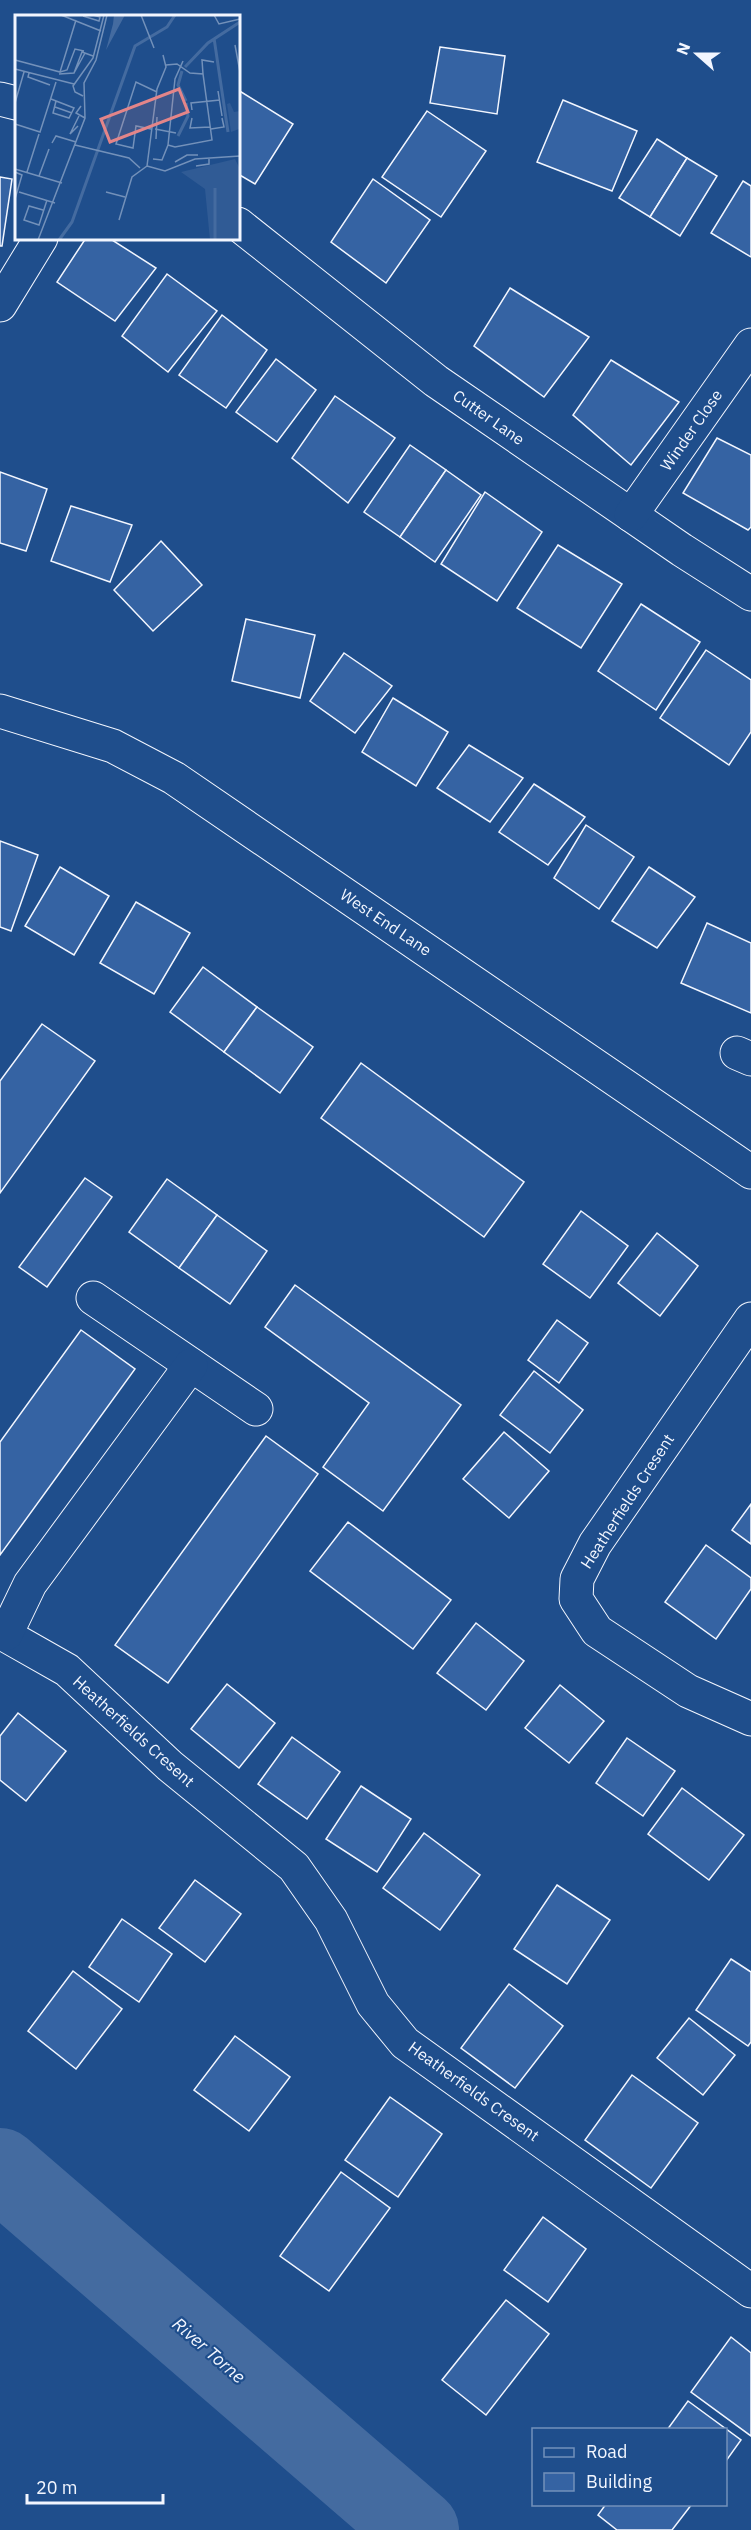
<svg xmlns="http://www.w3.org/2000/svg" width="751" height="2530" viewBox="0 0 751 2530" font-family="'IBM Plex Sans',sans-serif">
<style>
.lines{fill:none;stroke-linecap:round;stroke-linejoin:round}
.river{stroke:#446ba0;stroke-width:82}
.building{fill:#3563a3;stroke:#f2f6ff;stroke-width:1.5}
.minor-casing{stroke:#f2f6ff;stroke-width:35}
.minor{stroke:#1f4e8c;stroke-width:33}
.labels{text-anchor:middle;dominant-baseline:central;stroke-width:4.5;stroke-linejoin:round;paint-order:stroke}
.street-label{font-size:16px;fill:#f2f6ff;stroke:#1f4e8c}
.water-label{font-size:18px;font-style:italic;fill:#f2f6ff;stroke:#1f4e8c}
.inset-river{fill:none;stroke:#446ba0;stroke-width:3}
.inset-road{fill:none;stroke:#7391ba;stroke-width:1.5}
.view{fill:#e38589;fill-opacity:0.15;stroke:#e38589;stroke-width:3}
.inset-edge{fill:none;stroke:#f2f6ff;stroke-width:3}
</style>
<rect width="100%" height="100%" fill="#1f4e8c"/>
<g class="lines">
<polyline class="river" points="0,2169 418,2530"/>
</g>
<g class="building">
<polygon points="440,47 505,56 497,114 430,103"/>
<polygon points="238,90 293,124 255,184 238,174"/>
<polygon points="563,100 637,131 612,191 537,162"/>
<polygon points="427,111 486,151 441,217 382,177"/>
<polygon points="657,139 687,158 650,217 619,198"/>
<polygon points="687,158 717,176 680,236 650,217"/>
<polygon points="0,177 12,179 2,246 0,246"/>
<polygon points="373,179 430,220 386,283 331,242"/>
<polygon points="743,181 751,186 751,257 711,233"/>
<polygon points="86,238 109,238 156,268 115,321 57,282"/>
<polygon points="167,274 217,311 168,372 122,336"/>
<polygon points="510,288 589,337 544,397 474,346"/>
<polygon points="222,315 267,350 226,408 179,375"/>
<polygon points="276,359 316,390 277,442 236,412"/>
<polygon points="611,360 679,402 631,465 573,415"/>
<polygon points="335,396 395,438 348,503 292,458"/>
<polygon points="717,438 751,455 751,527 748,530 683,493"/>
<polygon points="410,445 446,470 400,537 364,512"/>
<polygon points="446,470 481,495 435,562 400,537"/>
<polygon points="0,472 47,489 26,551 0,543"/>
<polygon points="485,492 542,532 497,601 441,564"/>
<polygon points="71,506 132,525 110,582 51,561"/>
<polygon points="161,541 202,585 153,631 114,590"/>
<polygon points="558,545 622,584 581,648 517,608"/>
<polygon points="641,604 700,642 656,710 598,671"/>
<polygon points="246,619 315,635 300,698 232,681"/>
<polygon points="706,650 751,680 751,732 729,765 660,718"/>
<polygon points="344,653 392,686 355,733 310,701"/>
<polygon points="393,698 448,732 416,786 362,752"/>
<polygon points="469,745 523,778 490,822 437,788"/>
<polygon points="534,784 585,817 548,865 499,832"/>
<polygon points="586,825 634,857 599,909 554,878"/>
<polygon points="0,841 38,855 11,931 0,927"/>
<polygon points="60,867 109,896 74,955 25,926"/>
<polygon points="649,867 695,897 657,948 612,921"/>
<polygon points="136,902 190,933 154,994 100,963"/>
<polygon points="707,923 751,943 751,1013 681,983"/>
<polygon points="203,967 257,1007 224,1052 170,1012"/>
<polygon points="257,1007 313,1047 280,1093 224,1052"/>
<polygon points="42,1024 95,1061 0,1193 0,1081"/>
<polygon points="361,1063 524,1182 484,1237 321,1118"/>
<polygon points="85,1178 112,1197 47,1287 19,1267"/>
<polygon points="167,1179 217,1215 179,1268 129,1232"/>
<polygon points="581,1211 628,1246 590,1298 543,1264"/>
<polygon points="217,1215 267,1251 230,1304 179,1268"/>
<polygon points="657,1233 698,1266 660,1316 618,1283"/>
<polygon points="295,1285 461,1405 383,1511 323,1467 369,1403 265,1327"/>
<polygon points="557,1320 588,1343 559,1383 528,1360"/>
<polygon points="81,1330 135,1369 0,1555 0,1442"/>
<polygon points="534,1371 583,1410 550,1453 500,1415"/>
<polygon points="504,1432 549,1471 509,1518 463,1479"/>
<polygon points="266,1436 318,1474 168,1683 115,1645"/>
<polygon points="751,1504 751,1544 732,1530"/>
<polygon points="348,1522 451,1600 413,1649 310,1571"/>
<polygon points="706,1545 751,1578 751,1589 716,1639 665,1602"/>
<polygon points="476,1623 524,1661 486,1710 437,1673"/>
<polygon points="227,1684 275,1723 239,1768 191,1729"/>
<polygon points="560,1685 604,1721 569,1763 525,1728"/>
<polygon points="18,1713 66,1751 26,1801 0,1780 0,1736"/>
<polygon points="292,1737 340,1772 307,1819 258,1784"/>
<polygon points="627,1738 675,1771 643,1816 596,1783"/>
<polygon points="361,1786 411,1819 377,1872 326,1839"/>
<polygon points="682,1788 744,1835 709,1880 648,1834"/>
<polygon points="424,1833 480,1875 440,1930 383,1888"/>
<polygon points="195,1880 241,1914 205,1962 159,1928"/>
<polygon points="557,1885 610,1920 567,1984 514,1949"/>
<polygon points="122,1919 172,1954 139,2002 89,1967"/>
<polygon points="731,1959 751,1972 751,2042 748,2046 696,2010"/>
<polygon points="73,1971 122,2009 76,2069 28,2031"/>
<polygon points="509,1984 563,2026 515,2088 461,2048"/>
<polygon points="689,2018 735,2055 703,2095 657,2058"/>
<polygon points="235,2036 290,2077 249,2131 194,2090"/>
<polygon points="632,2075 698,2123 651,2188 585,2140"/>
<polygon points="390,2097 442,2134 398,2197 345,2160"/>
<polygon points="341,2172 390,2208 329,2291 280,2256"/>
<polygon points="543,2217 586,2249 548,2302 504,2270"/>
<polygon points="506,2300 549,2334 486,2415 442,2380"/>
<polygon points="731,2337 751,2353 751,2436 691,2392"/>
<polygon points="688,2401 741,2440 726,2461 726,2430 667,2430"/>
<polygon points="606,2504 692,2504 672,2530 617,2530 598,2515"/>
</g>
<g class="lines">
<defs>
<g id="minor">
<polyline points="0,99 16,103"/>
<polyline points="238,224 436,381 682,550 751,594"/>
<polyline points="0,305 41,238"/>
<polyline points="631,515 751,345"/>
<polyline points="0,711 113,746 174,778 751,1172"/>
<polyline points="737,1053 751,1059"/>
<polyline points="93,1298 256,1409"/>
<polyline points="751,1319 595,1544 577,1579 576,1599 597,1631 688,1691 751,1719"/>
<polyline points="0,1632 67,1670 170,1766 294,1867 331,1920 373,2004 405,2043 751,2291"/>
<polyline points="6,1634 30,1584 191,1365"/>
</g>
</defs>
<use href="#minor" class="minor-casing"/>
<use href="#minor" class="minor"/>
</g>
<g class="labels">
<g class="street-label">
<text transform="translate(489 417) rotate(35)">Cutter Lane</text>
<text transform="translate(691 430) rotate(-55)">Winder Close</text>
<text transform="translate(386 922) rotate(34)">West End Lane</text>
<text transform="translate(627 1501) rotate(-57)">Heatherfields Cresent</text>
<text transform="translate(134 1731) rotate(42)">Heatherfields Cresent</text>
<text transform="translate(474 2091) rotate(36)">Heatherfields Cresent</text>
</g>
<g class="water-label">
<text transform="translate(209 2350) rotate(41)">River Torne</text>
</g>
</g>
<g transform="translate(15 15)">
<rect width="225" height="225" fill="#1f4e8c"/>
<path d="M215 88 219 97 225 96 224 114 216 117 212 89ZM220 144 225 154V225H195L190 174 166 157Z" fill="#305b95"/>
<path d="M99 0H110L91 35 98 9Z" fill="#446ba0"/>
<path class="inset-river" d="M199 23 213 117M170 52 193 28 225 7M167 56 163 70 171 86M163 121 173 101 171 88M200 173V225M44 225 57 207 120 31 152 12 160 0"/>
<path class="inset-road" d="M46 0 86 16M126 0 139 33M199 0 204 9 225 4M68 1 84 6 85 2 78 0M220 30 225 57M0 45 45 57 61 5M151 50 162 49 175 58 188 59 197 125 160 132 153 130M0 54 59 69M45 57 52 55 60 34 69 36M14 58 13 62 35 70M59 58 70 38M44 59 59 58 67 37 78 41M188 59 187 45 199 47M203 76 207 101M68 81 60 77 58 71 78 43 89 0M36 84 59 93 54 103 38 98 41 86M0 88 9 57M66 91 61 98 70 103M40 92 57 98M177 95 176 88 205 85M177 103 175 113 195 112M0 109 25 117 41 67M63 111 55 119 64 101M136 114 121 111 118 133 101 129 121 67 142 77M140 114 161 118M196 114 209 112 207 103M141 124 142 102M37 128 41 121 61 127M60 130 114 143 125 153M138 144 147 145 153 130 160 64 168 46M160 147 172 140H183M132 151 142 74 151 52 148 40M132 151 150 156 180 144 225 141M181 151 194 149V144M0 154 47 168M0 157 7 160 0 184M12 157 24 119M24 161 34 134M4 177 40 188M91 177 110 182M28 195 14 191 9 205 24 210 32 185M104 205 117 162 132 151M23 225 70 103 69 68 81 45 92 0"/>
<path class="view" d="M164 74 173 97 95 127 86 104Z"/>
<rect width="225" height="225" class="inset-edge"/>
</g>
<rect x="532" y="2428" width="195" height="78" fill="#1f4e8c" stroke="#7391ba" stroke-width="1.5"/>
<rect x="544" y="2448" width="30" height="9" fill="#1f4e8c" stroke="#7391ba" stroke-width="1.5"/>
<text x="586" y="2458" font-size="18" fill="#f2f6ff">Road</text>
<rect x="544" y="2473" width="30" height="18" fill="#3563a3" stroke="#7391ba" stroke-width="1.5"/>
<text x="586" y="2488" font-size="18" fill="#f2f6ff">Building</text>
<g transform="translate(697 54) rotate(291)" stroke="#1f4e8c" stroke-width="4.5" paint-order="stroke">
<path d="M0-4.5L10 22L0 15L-10 22Z" fill="#f2f6ff"/>
<text y="-9" font-size="16" font-weight="bold" text-anchor="middle" fill="#f2f6ff">N</text>
</g>
<path d="M27 2494v9h136v-9" fill="none" stroke="#f2f6ff" stroke-width="3"/>
<text x="36" y="2494" font-size="18" fill="#f2f6ff" stroke="#1f4e8c" stroke-width="4.5" paint-order="stroke">20 m</text>
</svg>
